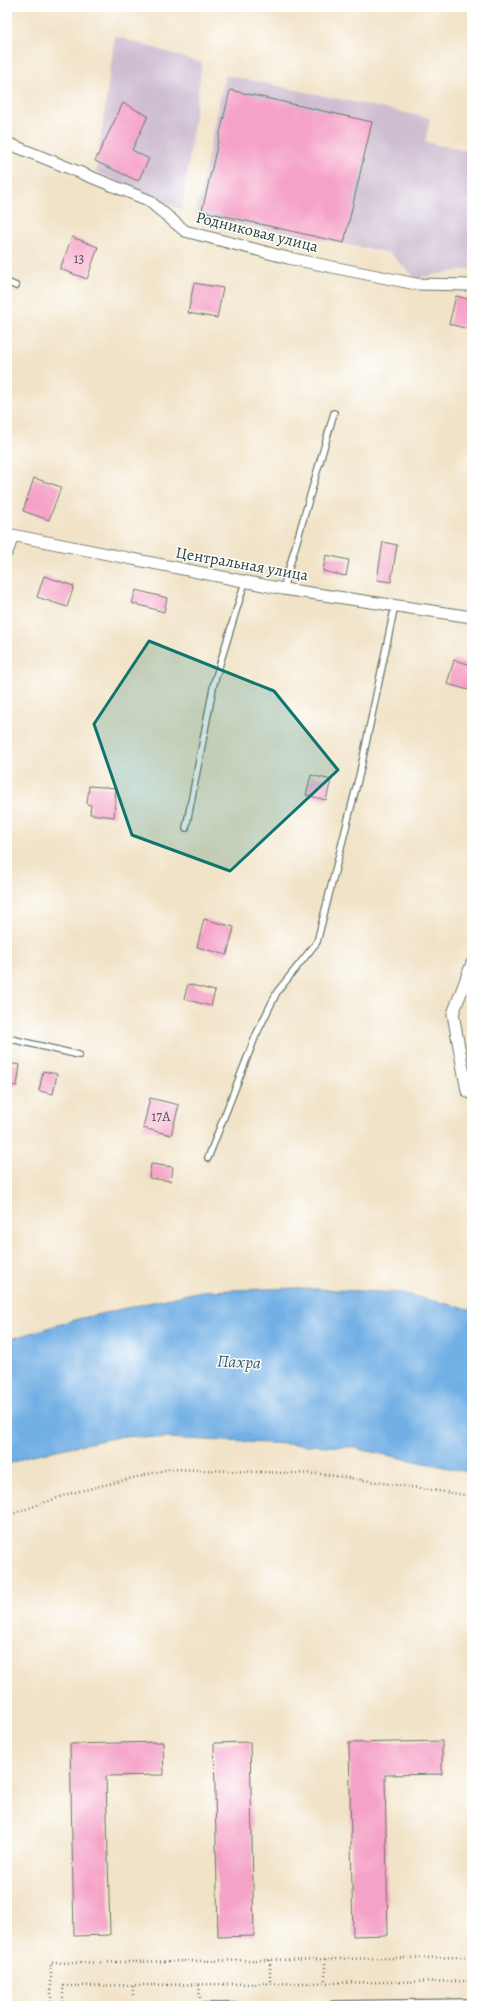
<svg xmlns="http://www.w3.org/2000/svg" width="479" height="2013" viewBox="0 0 479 2013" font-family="Alegreya,serif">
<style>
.industrial{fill:#cebed1}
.water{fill:#71afe4;stroke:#48768c}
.building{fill:#f5a2c7}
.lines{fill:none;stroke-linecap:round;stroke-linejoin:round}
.lane-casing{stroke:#687767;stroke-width:8}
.street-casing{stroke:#687767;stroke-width:13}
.path{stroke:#687767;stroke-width:2.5;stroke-dasharray:1 3;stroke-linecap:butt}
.lane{stroke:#fff;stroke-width:5.5}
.street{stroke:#fff;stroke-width:11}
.marked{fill:#0f766e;fill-opacity:0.2;stroke:#0f766e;stroke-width:3;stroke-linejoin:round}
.labels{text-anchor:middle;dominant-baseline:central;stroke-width:3;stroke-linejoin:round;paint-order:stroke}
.number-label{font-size:14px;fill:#545659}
.street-label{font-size:16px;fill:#1f3d34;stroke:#fff}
.water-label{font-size:17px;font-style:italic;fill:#385f69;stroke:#fff}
</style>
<rect width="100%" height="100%" fill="#fff"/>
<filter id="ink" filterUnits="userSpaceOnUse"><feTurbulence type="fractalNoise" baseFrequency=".025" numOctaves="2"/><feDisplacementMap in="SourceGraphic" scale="8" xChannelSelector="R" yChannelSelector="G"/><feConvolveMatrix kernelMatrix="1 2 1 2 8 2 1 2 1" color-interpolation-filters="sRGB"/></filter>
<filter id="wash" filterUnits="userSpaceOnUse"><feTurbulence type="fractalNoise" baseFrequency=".012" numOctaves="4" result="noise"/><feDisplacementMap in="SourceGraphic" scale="16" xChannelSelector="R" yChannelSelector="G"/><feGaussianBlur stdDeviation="0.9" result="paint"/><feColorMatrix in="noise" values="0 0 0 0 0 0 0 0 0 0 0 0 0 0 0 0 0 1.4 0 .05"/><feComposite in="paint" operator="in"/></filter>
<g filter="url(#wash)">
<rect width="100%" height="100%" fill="#f1e3c7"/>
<g class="industrial">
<polygon points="115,36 202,63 182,210 96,172"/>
<polygon points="225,75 430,118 425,142 472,152 472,270 468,269 415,278 390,253 196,215"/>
</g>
<polygon class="water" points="298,1288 401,1293 472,1310 472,1473 349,1447 123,1436 28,1456 7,1465 7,1340 78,1319 201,1291"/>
<g id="blocks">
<g class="building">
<polygon points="230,90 372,122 344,243 202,211"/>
<polygon points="123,103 148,116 132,150 149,159 138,181 95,161"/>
<polygon points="72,237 98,247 87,279 60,269"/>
<polygon points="194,283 223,288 217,318 188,313"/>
<polygon points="456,296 472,300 472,330 449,324"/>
<polygon points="34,478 61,487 49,520 23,511"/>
<polygon points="383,542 397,545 391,582 377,580"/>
<polygon points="326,555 349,560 346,576 323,571"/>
<polygon points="44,576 74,586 67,607 37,597"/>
<polygon points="136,590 167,598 164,612 132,603"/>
<polygon points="454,660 472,665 472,691 447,684"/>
<polygon points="311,775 331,780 326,800 306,795"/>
<polygon points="89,786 116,788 114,817 90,814 91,805 87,804"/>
<polygon points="204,919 234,927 227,955 197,947"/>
<polygon points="188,984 215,991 211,1006 184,999"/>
<polygon points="7,1063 20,1065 17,1086 7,1084"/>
<polygon points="43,1071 57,1074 53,1094 39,1091"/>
<polygon points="150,1098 179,1105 171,1135 143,1128"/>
<polygon points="151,1164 173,1167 171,1181 149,1178"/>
<polygon points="442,1741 442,1774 385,1775 388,1935 353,1936 349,1743"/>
<polygon points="163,1742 164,1775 106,1776 110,1935 74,1936 70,1744"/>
<polygon points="250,1742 254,1936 218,1937 214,1743"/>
</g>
</g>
</g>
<g filter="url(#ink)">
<use href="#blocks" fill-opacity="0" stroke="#687767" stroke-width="1"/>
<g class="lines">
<defs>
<g id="lane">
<polyline points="7,282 16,286"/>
<polyline points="283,589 334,413"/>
<polyline points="186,828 214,683 245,582"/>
<polyline points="7,1038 79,1055"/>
<polyline points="208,1158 256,1035 277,992 317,942 360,772 395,605"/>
<polyline points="134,2006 278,2006"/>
<polyline points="333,2006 333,2004 472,2002"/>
</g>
<g id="street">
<polyline points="7,143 148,200 185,231 288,258 416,284 472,285"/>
<polyline points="7,534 283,589 472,617"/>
<polyline points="7,552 13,536"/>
<polyline points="472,963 453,1014 467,1091 472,1094"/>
</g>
</defs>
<use href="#lane" class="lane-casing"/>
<use href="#street" class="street-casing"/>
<g class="path">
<polyline points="7,1516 68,1494 169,1469 322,1474 472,1496"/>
<polyline points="325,1959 325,1983"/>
<polyline points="270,1960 270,1984"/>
<polyline points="199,1985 200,1998"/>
<polyline points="133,1986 133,1998"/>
<polyline points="51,2006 51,1963 472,1957"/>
<polyline points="63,2006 63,1986 472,1981"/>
</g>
<use href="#lane" class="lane"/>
<use href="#street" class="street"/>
</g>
</g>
<path class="marked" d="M149 641 274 691 338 770 230 871 132 835 94 724Z"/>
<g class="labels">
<g class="number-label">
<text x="79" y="258">13</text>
<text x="161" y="1116">17А</text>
</g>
<g class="street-label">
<text transform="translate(257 232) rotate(14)">Родниковая улица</text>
<text transform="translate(242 564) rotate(10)">Центральная улица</text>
</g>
<g class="water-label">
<text transform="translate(239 1362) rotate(3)">Пахра</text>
</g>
</g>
<rect width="479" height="2013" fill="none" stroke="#fff" stroke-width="24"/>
</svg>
